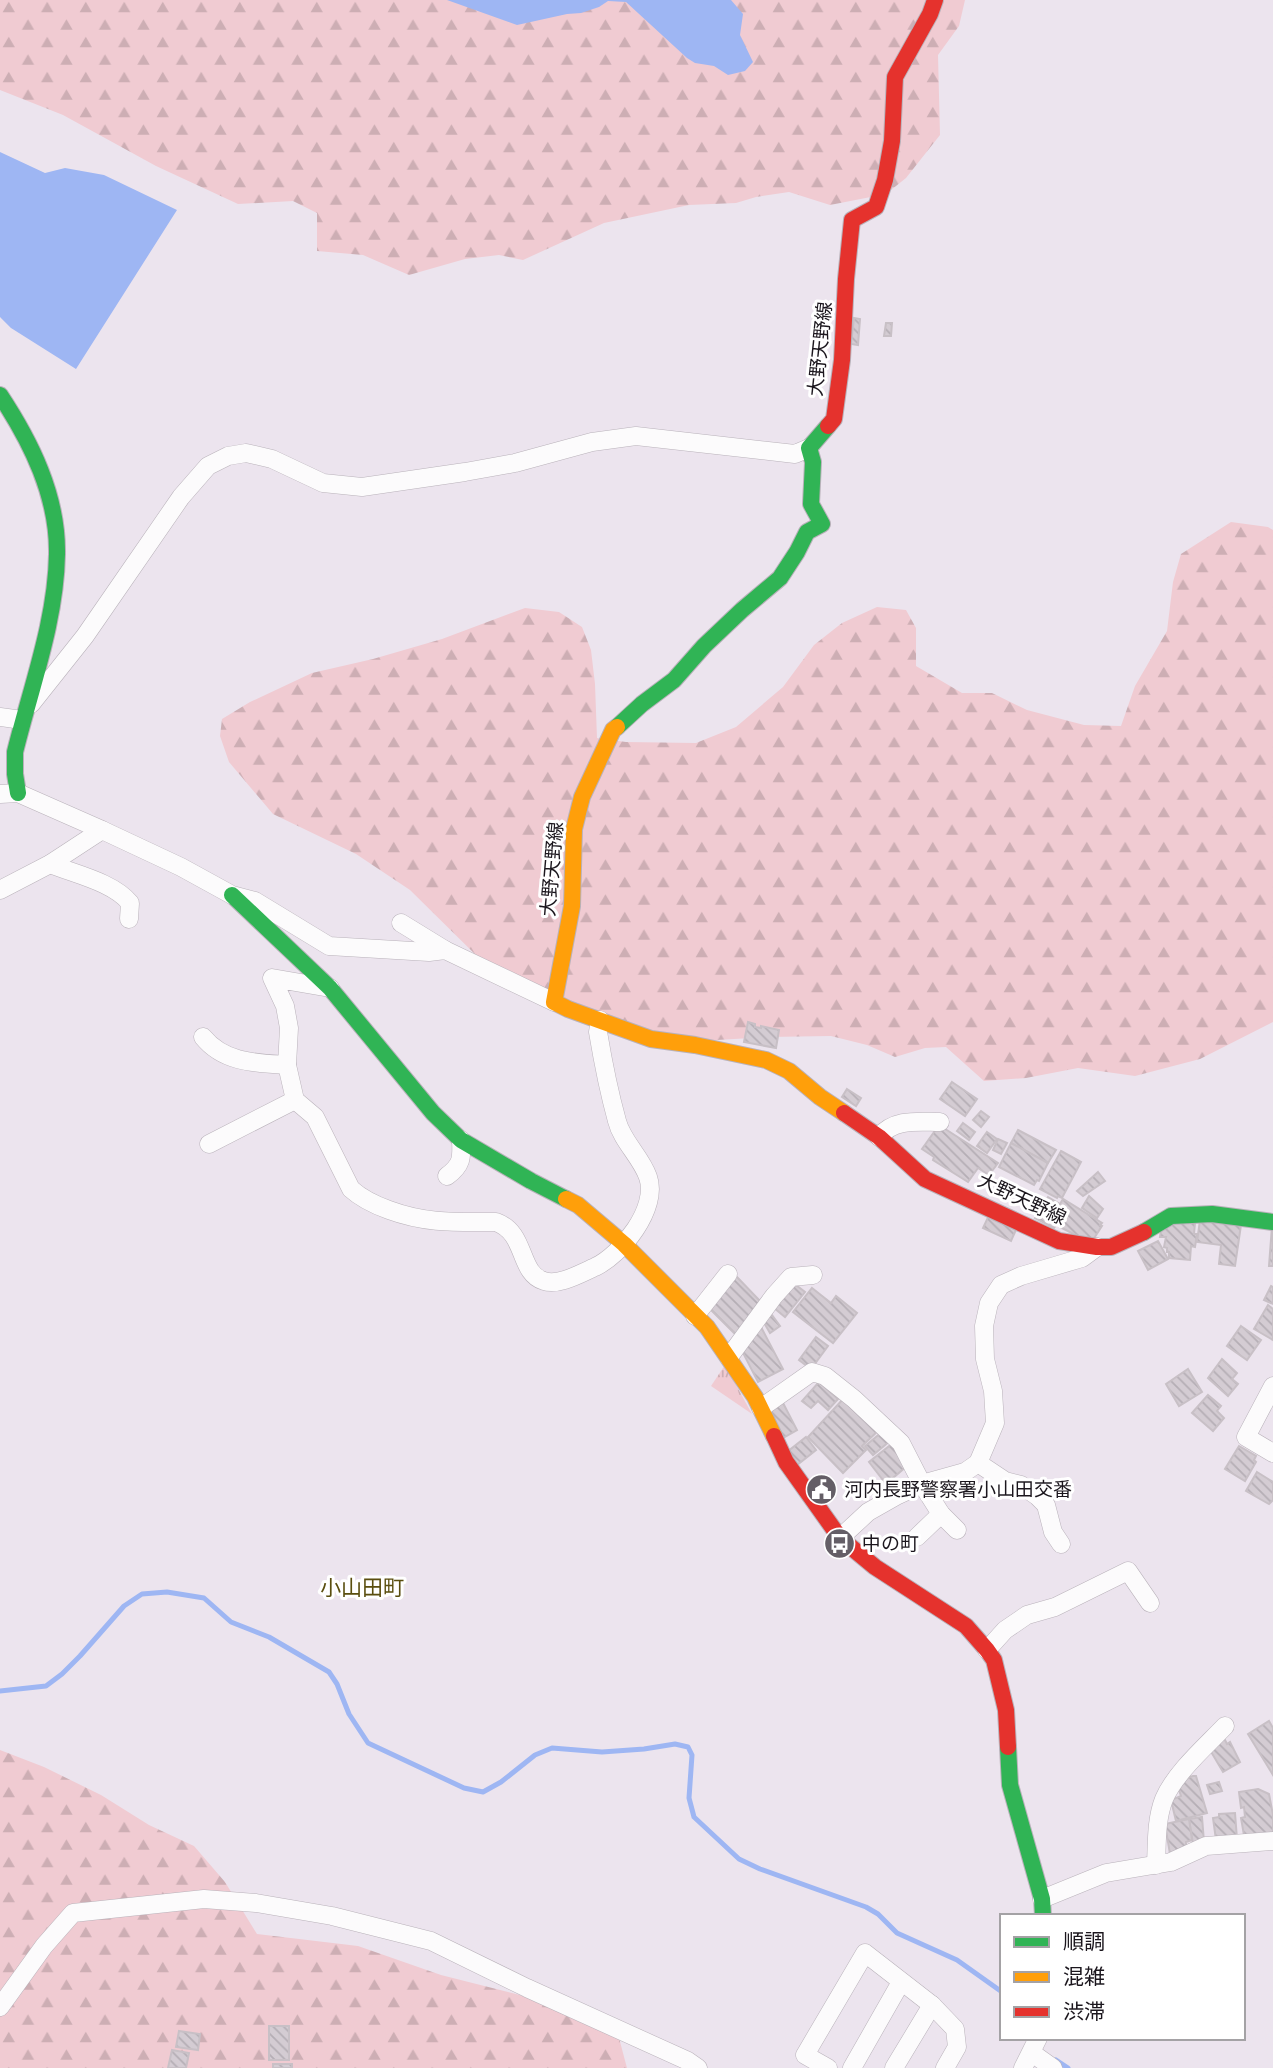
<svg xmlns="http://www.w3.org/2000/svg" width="1273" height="2068" viewBox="0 0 1273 2068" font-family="Figtree,'Noto Sans JP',sans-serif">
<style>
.grass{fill:url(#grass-tufts)}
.forest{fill:url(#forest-firs)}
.water{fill:#9eb6f3}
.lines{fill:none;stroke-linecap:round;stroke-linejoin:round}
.stream{stroke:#9eb6f3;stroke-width:5}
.building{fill:url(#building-back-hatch);stroke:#c8c0c6;stroke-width:2}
.street-casing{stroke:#b9b2ba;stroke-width:19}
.fast-casing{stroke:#b9b2ba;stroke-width:18}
.slow-casing{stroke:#b9b2ba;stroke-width:18}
.jam-casing{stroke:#b9b2ba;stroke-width:18}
.street{stroke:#fcfbfc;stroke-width:18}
.fast{stroke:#30b455;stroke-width:16}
.slow{stroke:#ff9f0a;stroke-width:16}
.jam{stroke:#e5322d;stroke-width:16}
.labels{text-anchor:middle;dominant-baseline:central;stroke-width:6;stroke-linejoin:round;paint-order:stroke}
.street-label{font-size:19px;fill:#1b161d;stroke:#fff}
.poi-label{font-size:19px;fill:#1b161d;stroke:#fff;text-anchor:start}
.neighbourhood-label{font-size:21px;fill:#5a4e0f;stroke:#fff}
</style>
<defs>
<pattern id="grass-tufts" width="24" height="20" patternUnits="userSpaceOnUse" patternTransform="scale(1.75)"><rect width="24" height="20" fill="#f0cbd2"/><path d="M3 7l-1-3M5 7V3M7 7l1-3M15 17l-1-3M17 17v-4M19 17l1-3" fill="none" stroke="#cdaeb4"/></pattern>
<pattern id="forest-firs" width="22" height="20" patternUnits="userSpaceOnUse" patternTransform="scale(1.75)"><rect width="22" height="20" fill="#f0cbd2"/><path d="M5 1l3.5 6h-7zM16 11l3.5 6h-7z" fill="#cdaeb4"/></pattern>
<pattern id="building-back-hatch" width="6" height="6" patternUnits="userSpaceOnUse" patternTransform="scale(1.75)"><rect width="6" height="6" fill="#d4ccd3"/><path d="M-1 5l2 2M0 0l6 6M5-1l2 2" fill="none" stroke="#b5aeb5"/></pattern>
</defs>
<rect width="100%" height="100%" fill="#ece4ee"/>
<polygon class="grass" points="725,1365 752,1414 711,1386"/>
<g class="forest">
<polygon points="0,0 965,0 959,26 938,55 940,135 906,178 886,194 830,205 789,192 756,197 736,203 689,205 604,223 523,260 499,255 465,259 409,275 363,255 317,251 317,213 293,201 238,204 156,166 63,115 0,90"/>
<polygon points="1231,522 1268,527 1273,530 1273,1022 1200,1059 1135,1076 1078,1068 1026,1078 984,1081 946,1047 925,1048 895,1057 867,1045 831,1036 768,1037 700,1041 605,1032 488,967 410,890 356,854 273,814 229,762 220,736 222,719 250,702 312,673 373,659 442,639 525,608 559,612 582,627 591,650 595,684 597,738 626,742 696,743 736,727 783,687 814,645 842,623 877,607 906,610 916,628 916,666 962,693 992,693 1027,710 1084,725 1121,726 1135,686 1167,631 1173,582 1181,554"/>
<polygon points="0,1750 44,1767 101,1795 149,1825 194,1846 225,1882 257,1934 358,1946 441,1975 614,2019 627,2068 0,2068"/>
</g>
<g class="water">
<polygon points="447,0 731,0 743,14 740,35 753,62 745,71 728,75 714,66 695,63 687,58 626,2 608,1 599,7 581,13 567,14 517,25"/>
<polygon points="0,152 45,173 65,168 104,175 177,210 76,369 11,328 0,317"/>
</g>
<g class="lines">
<g class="stream">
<polyline points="0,1691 46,1686 62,1674 80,1656 124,1606 142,1594 167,1592 204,1598 231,1622 269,1637 329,1672 337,1684 349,1714 368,1743 464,1788 483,1792 501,1782 535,1755 552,1748 602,1752 644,1749 675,1744 688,1747 692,1755 689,1798 694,1817 739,1859 760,1869 866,1907 878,1914 897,1933 957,1960 1002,1992"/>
<polyline points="1056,2060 1068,2068"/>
</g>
</g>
<g class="building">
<polygon points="854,318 860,319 858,345 851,344"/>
<polygon points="886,323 892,323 891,336 884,336"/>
<polygon points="748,1022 755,1024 755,1027 761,1028 761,1026 779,1030 776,1048 744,1042"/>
<polygon points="952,1082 977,1099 965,1116 940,1099"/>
<polygon points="847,1089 861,1098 856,1106 842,1097"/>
<polygon points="981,1111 989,1117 981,1127 973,1120"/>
<polygon points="963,1123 975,1132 969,1140 957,1131"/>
<polygon points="939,1125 998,1163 989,1175 978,1168 968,1182 933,1160 934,1157 922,1149"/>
<polygon points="1018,1130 1056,1150 1048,1163 1011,1143"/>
<polygon points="987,1132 997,1139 987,1153 977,1146"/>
<polygon points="998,1139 1007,1143 1001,1154 993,1150"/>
<polygon points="1011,1143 1048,1163 1039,1181 1037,1180 1034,1185 999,1167"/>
<polygon points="1061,1151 1081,1162 1062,1198 1058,1196 1057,1198 1040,1189"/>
<polygon points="1098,1172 1105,1181 1083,1196 1077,1191"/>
<polygon points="1089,1196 1103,1209 1097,1218 1082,1208"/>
<polygon points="1048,1197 1060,1204 1063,1199 1102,1223 1100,1225 1102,1226 1091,1243 1060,1227 1062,1224 1058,1222 1054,1228 1035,1218"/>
<polygon points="991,1211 1019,1223 1011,1241 983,1228"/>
<polygon points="1200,1220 1241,1225 1235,1266 1219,1264 1221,1245 1197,1242"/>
<polygon points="1162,1223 1195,1223 1194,1234 1197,1234 1195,1247 1191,1246 1190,1260 1169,1258 1169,1252 1167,1252 1167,1248 1164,1247 1166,1237 1160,1237"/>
<polygon points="1272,1226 1273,1227 1273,1266 1269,1266"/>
<polygon points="1158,1241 1168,1259 1148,1270 1138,1251"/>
<polygon points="736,1276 762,1303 736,1335 706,1305"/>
<polygon points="792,1282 805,1292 785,1317 773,1307"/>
<polygon points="1271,1286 1273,1287 1273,1304 1264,1300"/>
<polygon points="812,1288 831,1303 836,1296 857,1313 833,1343 793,1312"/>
<polygon points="1268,1305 1273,1309 1273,1340 1254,1329"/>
<polygon points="772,1315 780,1326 770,1333 763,1321"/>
<polygon points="760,1325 783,1369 758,1382 739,1345"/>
<polygon points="1241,1326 1261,1340 1247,1360 1227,1346"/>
<polygon points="816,1337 828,1346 811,1369 799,1360"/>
<polygon points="1222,1359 1237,1373 1232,1379 1238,1384 1228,1396 1208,1378"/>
<polygon points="1188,1369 1202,1392 1179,1406 1166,1384"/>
<polygon points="819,1382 838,1399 828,1410 818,1401 811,1408 802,1401"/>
<polygon points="1208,1395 1221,1406 1217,1411 1224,1418 1213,1431 1192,1413"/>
<polygon points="845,1397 880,1429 862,1446 866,1450 843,1473 808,1437"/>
<polygon points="782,1401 797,1430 781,1439 766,1410"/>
<polygon points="882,1432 890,1441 873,1455 865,1446"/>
<polygon points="806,1437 816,1450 797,1465 787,1452"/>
<polygon points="893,1443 908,1465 886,1484 869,1462"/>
<polygon points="1239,1446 1256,1456 1254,1460 1256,1462 1245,1481 1225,1469"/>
<polygon points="1257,1472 1273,1482 1273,1500 1269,1504 1246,1491"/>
<polygon points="1269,1721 1273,1728 1273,1775 1248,1734"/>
<polygon points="1224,1738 1227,1744 1230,1742 1240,1762 1223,1772 1210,1750"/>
<polygon points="1193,1776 1196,1776 1207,1813 1176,1821 1171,1800 1181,1796 1177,1784 1179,1780"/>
<polygon points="1219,1782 1222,1791 1210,1794 1207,1785"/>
<polygon points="1258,1789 1269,1794 1273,1815 1273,1836 1245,1841 1241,1818 1245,1817 1244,1807 1241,1808 1239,1792"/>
<polygon points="1235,1813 1237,1839 1216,1840 1213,1818 1219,1817 1219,1814"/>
<polygon points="1202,1817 1204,1842 1193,1844 1189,1819"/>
<polygon points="1189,1819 1192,1840 1186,1842 1186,1848 1170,1854 1165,1824"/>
<rect x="269" y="2026" width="20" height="34"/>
<polygon points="179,2031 200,2034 198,2050 176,2047"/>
<polygon points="172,2050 189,2053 186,2068 168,2068"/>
<rect x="273" y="2064" width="19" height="4"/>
</g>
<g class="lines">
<defs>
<g id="street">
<polyline points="31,704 85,636 181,497 208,466 228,456 246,453 272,459 323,483 362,487 465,472 515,463 592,442 636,436 795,454 809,448"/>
<polyline points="0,717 22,720"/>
<polyline points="0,794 18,793 102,830 181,867 232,895 255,901 329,946 429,952 445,950 554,1002"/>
<path d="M50 864C74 874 113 882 130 903L129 919"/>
<polyline points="0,890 50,864 102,830"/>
<polyline points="401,923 445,950"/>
<path d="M330 988 272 978 285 1006 289 1028 287 1065 295 1100 315 1117 351 1189C362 1199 375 1205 389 1210 427 1224 457 1222 496 1222 527 1233 518 1273 544 1281 559 1286 581 1273 595 1267 621 1255 659 1208 648 1177 641 1157 622 1141 617 1121 609 1092 603 1062 598 1032L600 1020"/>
<path d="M203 1037C224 1063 256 1063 287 1065"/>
<path d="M879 1137C894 1118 919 1122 940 1122"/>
<polyline points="209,1144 295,1100"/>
<path d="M447 1176C462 1165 462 1158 461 1140"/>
<polyline points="695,1316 728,1274"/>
<polyline points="729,1357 774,1296 791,1277 813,1275"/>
<polyline points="1273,1386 1246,1437 1273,1453"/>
<polyline points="761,1408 812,1372 825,1376 854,1399 901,1443 922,1484 941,1514 957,1530"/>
<polyline points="978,1463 1005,1481 1021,1485 1037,1496 1046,1505 1053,1532 1061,1544"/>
<polyline points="917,1537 941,1514"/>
<polyline points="840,1538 868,1512 898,1495 922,1484 965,1472 978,1463 995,1423 993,1391 985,1359 984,1326 989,1303 1001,1285 1021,1276 1082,1258 1097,1247"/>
<polyline points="987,1650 1005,1630 1027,1615 1055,1607 1128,1571 1150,1603"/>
<path d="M1156 1865C1157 1843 1156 1819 1164 1799 1175 1773 1206 1746 1225 1726"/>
<polyline points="1042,1899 1106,1873 1171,1862 1206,1846 1273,1841"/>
<polyline points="0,2007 44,1946 73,1913 204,1899 256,1903 332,1916 431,1941 527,1988 688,2061 698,2068"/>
<polyline points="1032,2053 1053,2068"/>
<polyline points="828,2068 805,2055 865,1953 932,2005 955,2029 957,2047 945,2068"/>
<polyline points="852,2068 901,1982"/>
<polyline points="894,2068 932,2005"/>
<polyline points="1023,2068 1038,2038"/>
</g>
<g id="fast">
<path d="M0 395C31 442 58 496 57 554 56 621 31 687 15 752V774L18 793"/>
<polyline points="617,727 642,704 674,680 704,646 742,610 780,578 797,552 807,532 822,524 811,504 813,462 809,448 828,426"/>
<polyline points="232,895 330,988 433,1113 461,1140 531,1181 566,1199"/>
<polyline points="1144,1232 1171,1216 1212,1214 1273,1222"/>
<polyline points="1008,1747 1010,1785 1042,1899 1043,1916"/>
</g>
<g id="slow">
<polyline points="617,727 613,730 582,797 574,829 572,906 554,1002 568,1009 651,1039 695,1045 766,1060 789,1071 820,1097 844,1113"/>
<polyline points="566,1199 578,1205 624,1244 707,1327 755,1397 774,1436"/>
</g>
<g id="jam">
<polyline points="828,426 834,419 842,360 846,279 852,220 876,207 885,180 892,141 895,77 930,14 935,0"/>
<polyline points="844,1113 879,1137 925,1179 1059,1241 1097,1247 1111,1247 1144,1232"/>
<polyline points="774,1436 786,1462 840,1538 875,1567 966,1626 987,1650 994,1660 1006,1710 1008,1747"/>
</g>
</defs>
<use href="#street" class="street-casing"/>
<use href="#fast" class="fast-casing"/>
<use href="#slow" class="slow-casing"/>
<use href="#jam" class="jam-casing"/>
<use href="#street" class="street"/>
<use href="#fast" class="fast"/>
<use href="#slow" class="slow"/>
<use href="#jam" class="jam"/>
</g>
<defs>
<symbol id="civic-disc" viewBox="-11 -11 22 22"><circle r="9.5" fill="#645e66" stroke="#fff"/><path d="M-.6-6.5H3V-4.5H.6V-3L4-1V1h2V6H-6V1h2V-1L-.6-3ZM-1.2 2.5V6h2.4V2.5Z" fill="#fff"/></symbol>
<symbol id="bus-disc" viewBox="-11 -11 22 22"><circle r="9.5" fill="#645e66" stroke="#fff"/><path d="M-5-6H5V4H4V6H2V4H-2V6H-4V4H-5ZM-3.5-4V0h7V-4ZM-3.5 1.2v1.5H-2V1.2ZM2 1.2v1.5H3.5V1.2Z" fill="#fff"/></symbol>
</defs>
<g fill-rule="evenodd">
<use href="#civic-disc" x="804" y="1472" width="35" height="35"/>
<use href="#bus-disc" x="822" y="1526" width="35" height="35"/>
</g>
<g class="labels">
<g class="street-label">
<text transform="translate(820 349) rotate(-84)">大野天野線</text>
<text transform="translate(552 869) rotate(-85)">大野天野線</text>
<text transform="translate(1022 1199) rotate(25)">大野天野線</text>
</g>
<g class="poi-label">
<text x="844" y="1489">河内長野警察署小山田交番</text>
<text x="862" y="1543">中の町</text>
</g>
<g class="neighbourhood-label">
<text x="362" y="1587">小山田町</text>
</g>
</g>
<rect x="1000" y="1914" width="245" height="126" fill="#ffffff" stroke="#a4a2a5" stroke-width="2"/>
<rect x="1014" y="1937" width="35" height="10" fill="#30b455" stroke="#a4a2a5" stroke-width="2"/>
<text x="1063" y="1949" font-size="21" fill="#1b161d">順調</text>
<rect x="1014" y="1972" width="35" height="10" fill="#ff9f0a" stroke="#a4a2a5" stroke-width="2"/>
<text x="1063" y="1984" font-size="21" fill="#1b161d">混雑</text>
<rect x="1014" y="2007" width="35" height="10" fill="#e5322d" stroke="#a4a2a5" stroke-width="2"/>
<text x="1063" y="2019" font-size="21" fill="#1b161d">渋滞</text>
</svg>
